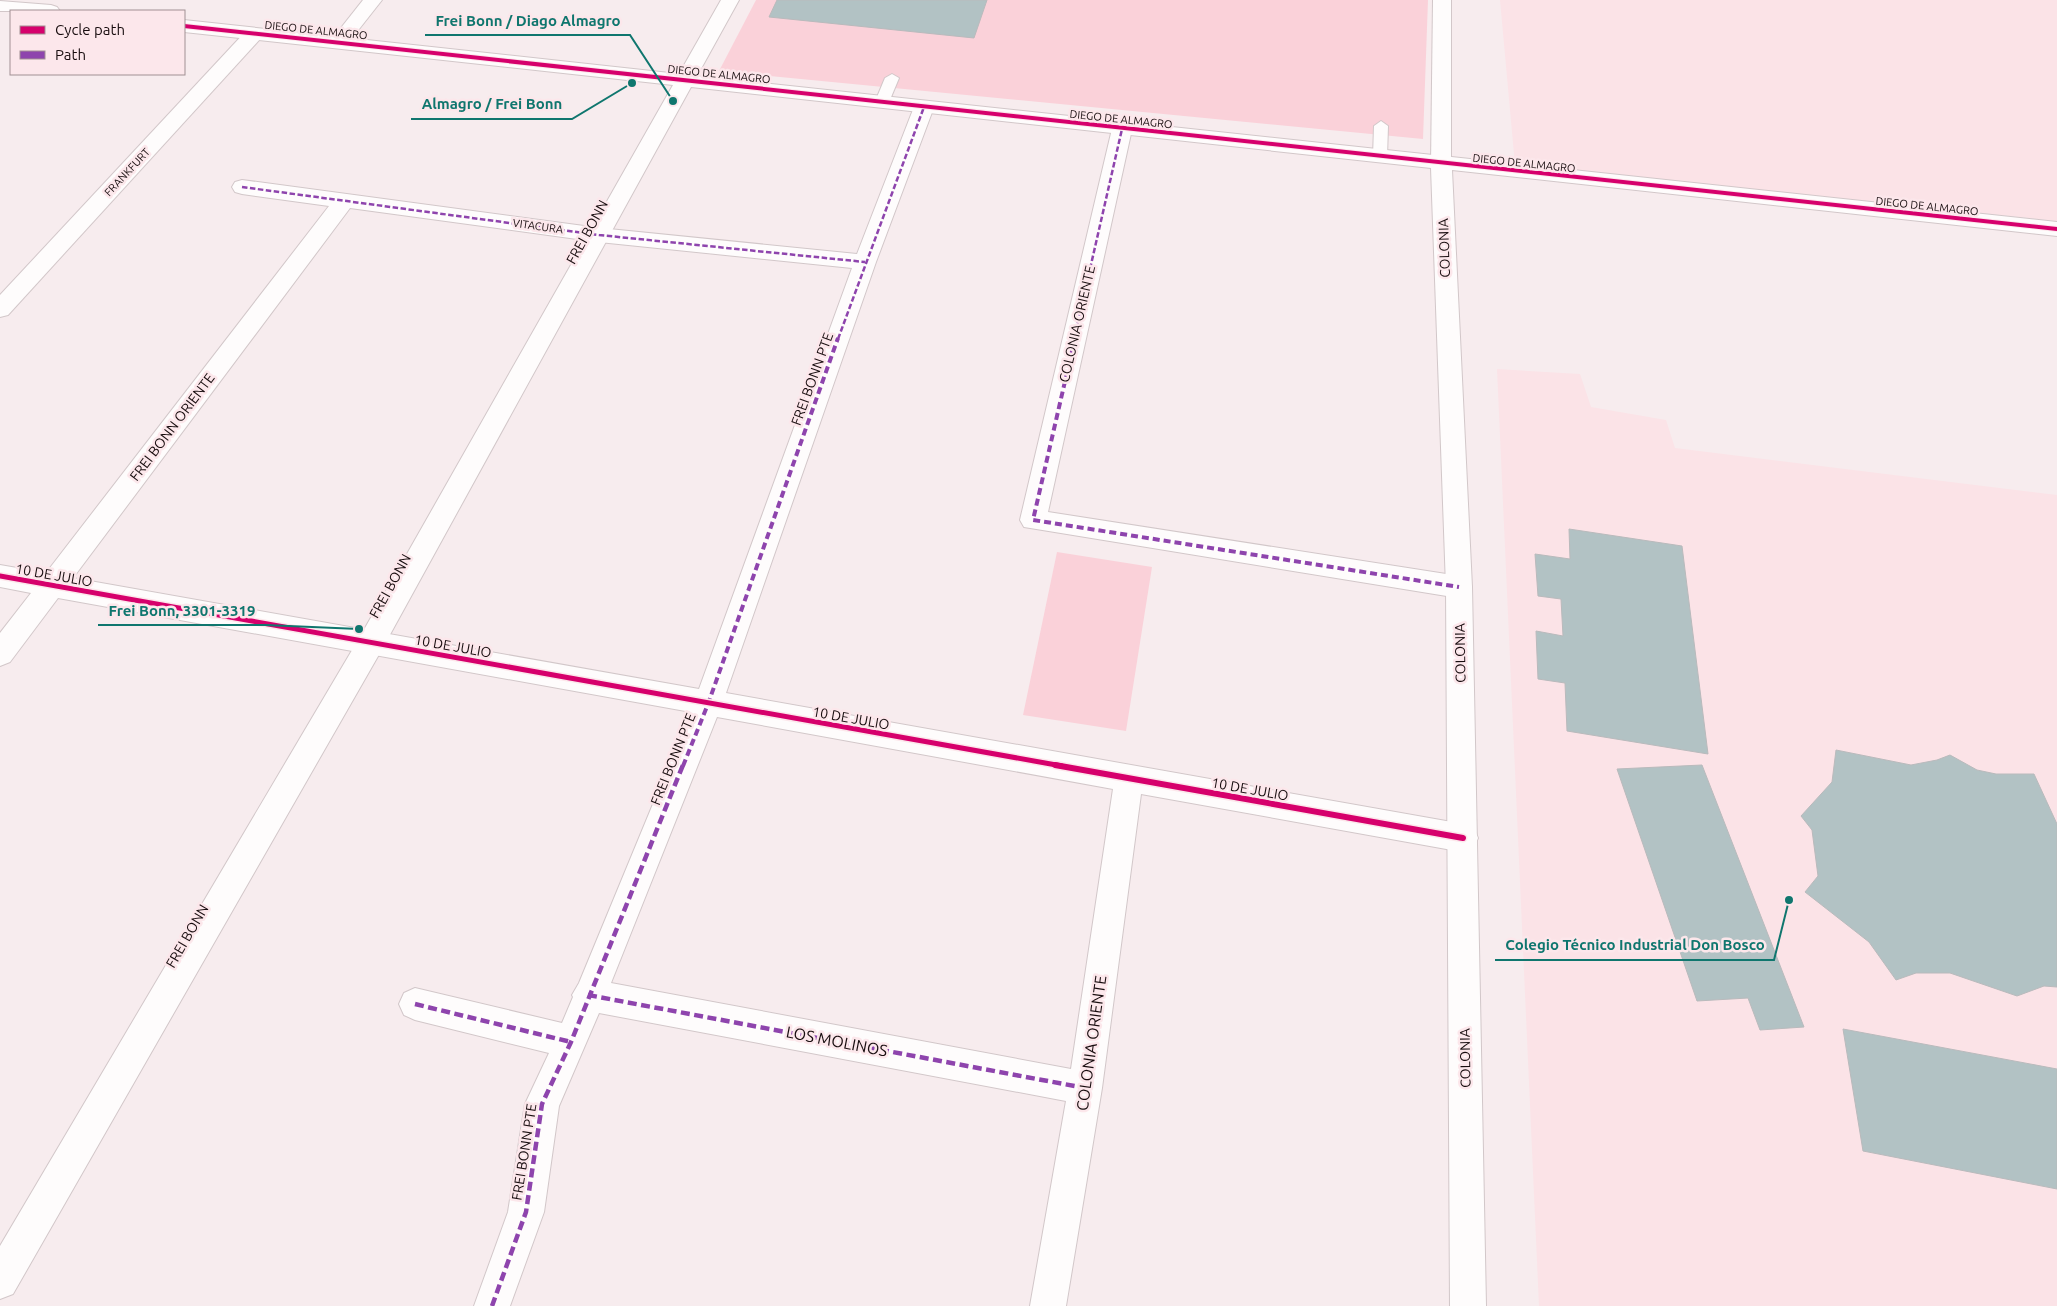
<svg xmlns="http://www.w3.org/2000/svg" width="2057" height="1306" viewBox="0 0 2057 1306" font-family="Ubuntu,sans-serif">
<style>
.built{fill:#fbe3e7}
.green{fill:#fad1d9}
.building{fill:#b2c2c4;stroke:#b9babc}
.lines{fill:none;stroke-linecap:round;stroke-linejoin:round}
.lane-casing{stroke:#d2c7c9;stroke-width:2}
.street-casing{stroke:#d2c7c9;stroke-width:2}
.secondary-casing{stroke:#d2c7c9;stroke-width:2}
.lane{fill:#fefcfc;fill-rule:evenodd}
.street{fill:#fefcfc;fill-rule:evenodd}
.secondary{fill:#fefcfc;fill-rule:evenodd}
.quiet-far2{stroke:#8e44ad;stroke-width:2.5;stroke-dasharray:5.5 2.5;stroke-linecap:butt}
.quiet-far1{stroke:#8e44ad;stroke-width:4;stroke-dasharray:7 4;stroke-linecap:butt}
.quiet{stroke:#8e44ad;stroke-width:4.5;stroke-dasharray:9 4.5;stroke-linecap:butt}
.cycleway-far2-casing{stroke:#fce7eb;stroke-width:6}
.cycleway-far1-casing{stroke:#fce7eb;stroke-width:8}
.cycleway-casing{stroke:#fce7eb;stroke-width:9}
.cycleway-far2{stroke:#d6006c;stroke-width:4}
.cycleway-far1{stroke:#d6006c;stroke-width:5}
.cycleway{stroke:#d6006c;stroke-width:6}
.labels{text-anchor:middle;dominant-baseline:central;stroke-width:5;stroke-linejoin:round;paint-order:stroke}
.far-street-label{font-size:11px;fill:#180d0f;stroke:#fce7eb}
.street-label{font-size:14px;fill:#180d0f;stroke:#fce7eb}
.near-street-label{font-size:16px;fill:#180d0f;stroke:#fce7eb}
.leader{fill:none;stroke:#0f766e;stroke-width:2}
.callout-dot{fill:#0f766e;stroke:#fce7eb;stroke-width:2}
.callout-label{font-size:15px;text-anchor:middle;font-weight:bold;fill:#0f766e;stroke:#fce7eb;stroke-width:5;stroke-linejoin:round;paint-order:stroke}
</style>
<rect width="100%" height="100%" fill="#f7ecee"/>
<g class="built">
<polygon points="1500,0 2057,0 2057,221 1515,165"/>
<polygon points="1497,369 1580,374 1591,407 1666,420 1675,448 2057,495 2057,1306 1539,1306"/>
</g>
<g class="green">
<polygon points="756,0 1428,0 1423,139 719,71"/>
<polygon points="1057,552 1152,567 1126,731 1023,715"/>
</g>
<g class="building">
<polygon points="777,0 987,0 974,38 769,17"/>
<polygon points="1569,529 1682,546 1708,754 1567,731 1565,683 1538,679 1536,631 1563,636 1561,599 1538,596 1535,554 1570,559"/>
<polygon points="1836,750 1911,765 1937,760 1950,755 1977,770 1996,774 2034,774 2057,824 2057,987 2044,986 2017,996 1950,973 1916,973 1896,980 1869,942 1805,892 1818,876 1812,830 1801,816 1832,782"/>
<polygon points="1702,765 1804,1027 1760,1030 1748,998 1697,1001 1617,769"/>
<polygon points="1843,1029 2057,1069 2057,1189 1863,1151"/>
</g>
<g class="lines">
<defs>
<g id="lane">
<polygon points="892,74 899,78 889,102 882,106 877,105 875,102 885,78"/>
<polygon points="1381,121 1388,126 1387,157 1380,162 1373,157 1374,126"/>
</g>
<g id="street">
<polygon points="363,0 382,0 345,47 331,47 329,43"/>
<polygon points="1433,0 1451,0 1451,164 1448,169 1441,171 1434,169 1431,164"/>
<polygon points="254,28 261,30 263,34 261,38 8,315 0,317 0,295 247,30"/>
<path d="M924 101 931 103 934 107 876 262 726 693 1463 824 1474 828 1478 838 1474 848 1463 852 1141 794 1102 1088 1066 1306H1030L1066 1101 599 1013 559 1106 544 1212 510 1306H474L508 1212 525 1104 549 1053 415 1020 404 1015 399 1004 404 993 415 988 562 1023 573 997 572 995 579 983 691 712 58 598 10 662 0 666V633L31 593 0 587V565L46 573 329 206 242 194 235 192 232 187 235 182 242 180 599 228 857 254 914 107 917 103ZM350 208 599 242 852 268 699 689 73 578ZM717 717 1113 789 1071 1069 611 983Z"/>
<polygon points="1122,123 1129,125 1132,129 1048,512 1459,576 1468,579 1472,587 1468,595 1459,598 1024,527 1020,520 1112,129 1115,125"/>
</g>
<g id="secondary">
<polygon points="721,0 739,0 697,76 2057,222 2057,236 1452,170 1472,587 1486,1306 1450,1306 1446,587 1431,168 691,87 381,651 13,1294 0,1299 0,1246 361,635 673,85 184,32 184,20 679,74"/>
<polygon points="0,1 51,5 57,7 60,11 0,11"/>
</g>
</defs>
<use href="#lane" class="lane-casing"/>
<use href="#street" class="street-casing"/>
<use href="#secondary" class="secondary-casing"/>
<use href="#lane" class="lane"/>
<use href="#street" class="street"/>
<use href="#secondary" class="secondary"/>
<g class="quiet-far2">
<polyline points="242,187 599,235 865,262"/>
<polyline points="838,339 924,107"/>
<polyline points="1074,339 1122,129"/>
</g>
<g class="quiet-far1">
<polyline points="1075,338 1033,520 1459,587"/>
<polyline points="683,766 708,704 838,338"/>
</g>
<g class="quiet">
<polyline points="588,995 1085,1088"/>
<polyline points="415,1004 571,1042"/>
<polyline points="492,1306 526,1212 542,1104 571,1042 683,765"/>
</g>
<defs>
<polyline id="cycleway-far2" points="184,26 2057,229"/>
<polyline id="cycleway-far1" points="0,576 1062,766"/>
<polyline id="cycleway" points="1055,765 1463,838"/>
</defs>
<use href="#cycleway-far2" class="cycleway-far2-casing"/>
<use href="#cycleway-far1" class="cycleway-far1-casing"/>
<use href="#cycleway" class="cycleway-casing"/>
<use href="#cycleway-far2" class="cycleway-far2"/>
<use href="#cycleway-far1" class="cycleway-far1"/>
<use href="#cycleway" class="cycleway"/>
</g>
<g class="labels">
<g class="far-street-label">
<text transform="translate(316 30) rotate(6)">DIEGO DE ALMAGRO</text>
<text transform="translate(719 74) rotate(6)">DIEGO DE ALMAGRO</text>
<text transform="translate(1121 119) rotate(6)">DIEGO DE ALMAGRO</text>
<text transform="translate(1524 163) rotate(6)">DIEGO DE ALMAGRO</text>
<text transform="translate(127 172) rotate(-47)">FRANKFURT</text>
<text transform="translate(1927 206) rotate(6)">DIEGO DE ALMAGRO</text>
<text transform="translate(538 226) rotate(8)">VITACURA</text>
</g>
<g class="street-label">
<text transform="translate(587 232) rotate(-61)">FREI BONN</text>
<text transform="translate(1444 248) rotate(-92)">COLONIA</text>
<text transform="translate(1077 324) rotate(-77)">COLONIA ORIENTE</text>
<text transform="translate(812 379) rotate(-70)">FREI BONN PTE</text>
<text transform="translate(172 427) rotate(-53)">FREI BONN ORIENTE</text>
<text transform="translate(54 575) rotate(10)">10 DE JULIO</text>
<text transform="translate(390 586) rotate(-61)">FREI BONN</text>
<text transform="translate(453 646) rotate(10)">10 DE JULIO</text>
<text transform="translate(1460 653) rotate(-91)">COLONIA</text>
<text transform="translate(851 718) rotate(10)">10 DE JULIO</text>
<text transform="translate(673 759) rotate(-68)">FREI BONN PTE</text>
<text transform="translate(1250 789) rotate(10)">10 DE JULIO</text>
<text transform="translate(187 936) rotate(-60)">FREI BONN</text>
<text transform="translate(1465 1058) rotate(-91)">COLONIA</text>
<text transform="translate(524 1152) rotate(-81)">FREI BONN PTE</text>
</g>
<g class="near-street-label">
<text transform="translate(837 1041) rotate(11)">LOS MOLINOS</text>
<text transform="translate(1091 1043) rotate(-82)">COLONIA ORIENTE</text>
</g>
</g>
<path class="leader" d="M673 101L630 35H425M632 83L572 119H411M359 629L265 625H98M1789 900L1774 960H1495"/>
<g class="callout-dot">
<circle cx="673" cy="101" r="5"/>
<circle cx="632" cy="83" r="5"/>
<circle cx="359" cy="629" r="5"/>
<circle cx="1789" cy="900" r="5"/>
</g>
<g class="callout-label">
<text x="528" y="26">Frei Bonn / Diago Almagro</text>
<text x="492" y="109">Almagro / Frei Bonn</text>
<text x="182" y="616">Frei Bonn, 3301-3319</text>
<text x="1635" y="950">Colegio Técnico Industrial Don Bosco</text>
</g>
<rect x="10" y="10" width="175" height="65" fill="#fce7eb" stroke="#a19093"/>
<rect x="20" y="26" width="25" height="8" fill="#d6006c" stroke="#a19093"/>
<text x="55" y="35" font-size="15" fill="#180d0f">Cycle path</text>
<rect x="20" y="51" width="25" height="8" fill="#8e44ad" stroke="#a19093"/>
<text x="55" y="60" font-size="15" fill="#180d0f">Path</text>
</svg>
